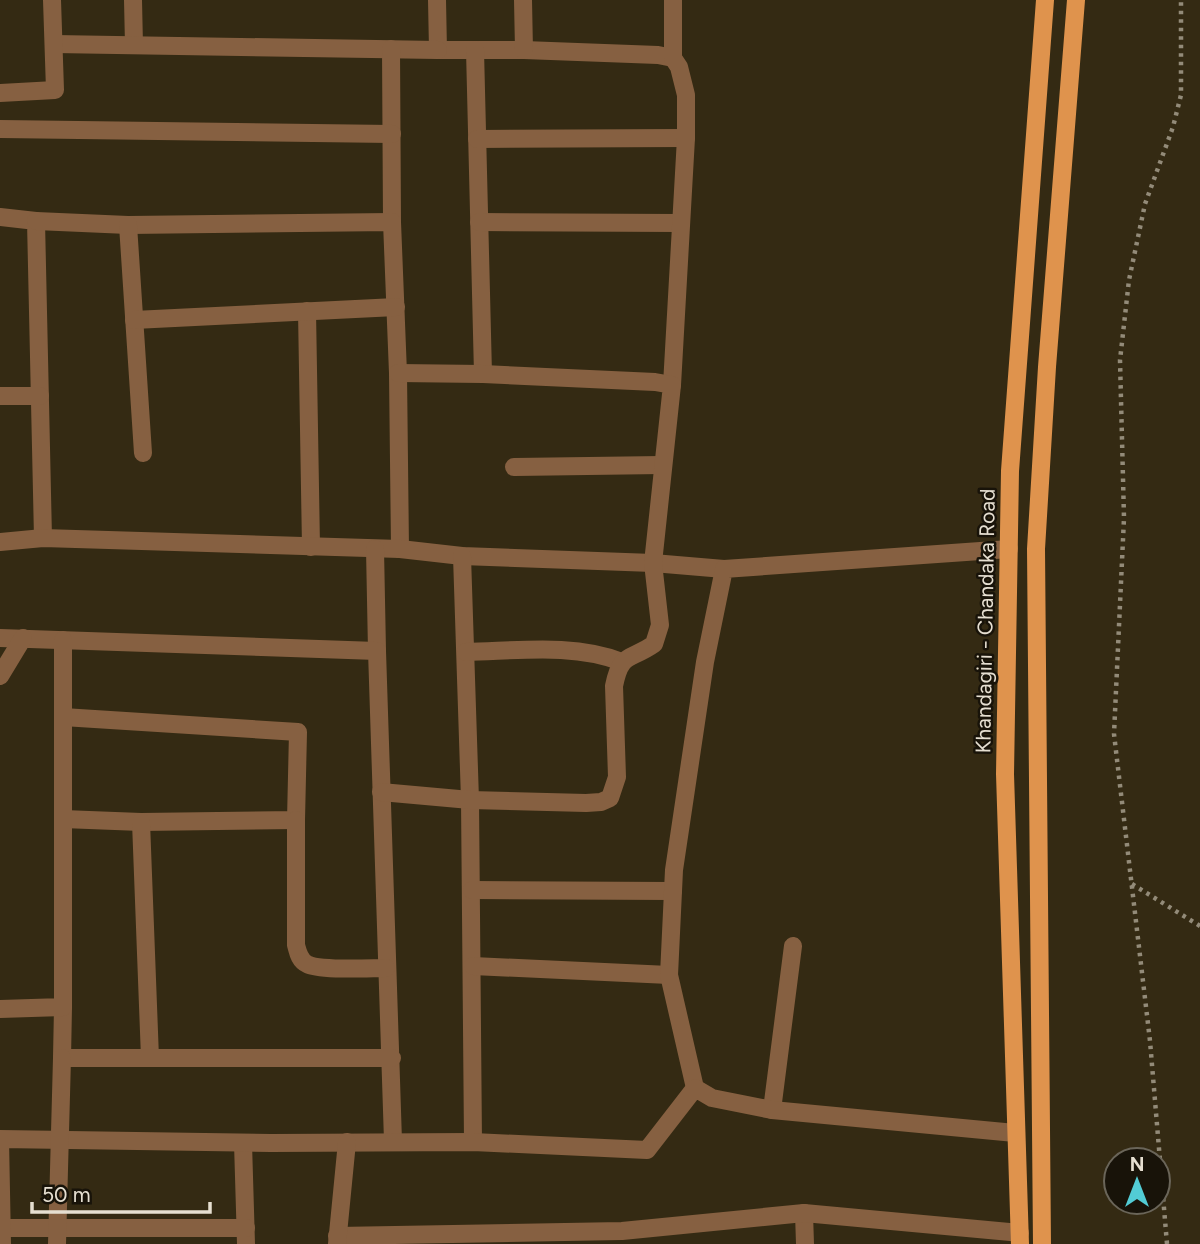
<svg xmlns="http://www.w3.org/2000/svg" width="1200" height="1244" viewBox="0 0 1200 1244" font-family="Figtree,sans-serif">
<style>
.lines{fill:none;stroke-linecap:round;stroke-linejoin:round}
.path{stroke:#938b79;stroke-width:4.5;stroke-dasharray:3.5 5;stroke-linecap:butt}
.minor{stroke:#866041;stroke-width:18}
.major{stroke:#df934d;stroke-width:18}
.labels{text-anchor:middle;dominant-baseline:central;stroke-width:5;stroke-linejoin:round;paint-order:stroke}
.street-label{font-size:21px;fill:#e6dfd1;stroke:#181309}
</style>
<rect width="100%" height="100%" fill="#342a13"/>
<g class="lines">
<g class="path">
<polyline points="1132,884 1200,926"/>
<polyline points="1167,1244 1150,1041 1114,734 1124,518 1120,360 1129,280 1145,204 1173,127 1181,95 1181,0"/>
</g>
<g class="minor">
<polyline points="133,0 134,45"/>
<polyline points="437,0 438,50 524,50 658,55 673,58"/>
<polyline points="523,0 524,50"/>
<polyline points="54,44 438,50"/>
<polyline points="391,49 392,222"/>
<polyline points="475,50 483,374"/>
<polyline points="0,93 55,90 52,0"/>
<polyline points="0,129 392,134"/>
<polyline points="477,139 686,138"/>
<polyline points="0,217 36,221 43,538"/>
<polyline points="36,221 128,225 392,222 398,373 400,549"/>
<polyline points="479,222 679,223"/>
<polyline points="128,225 143,453"/>
<polyline points="307,311 311,547"/>
<polyline points="134,320 396,307"/>
<polyline points="672,385 686,138 686,95 679,67 673,58 673,0"/>
<polyline points="0,396 40,396"/>
<polyline points="514,467 662,465"/>
<polyline points="0,542 43,538 400,549 462,556 653,563 724,569"/>
<polyline points="375,549 377,651"/>
<polyline points="462,556 470,800 473,1142"/>
<polyline points="0,638 377,651 393,1141"/>
<path d="M466 652C517 651 574 643 622 662"/>
<polyline points="0,676 23,638"/>
<polyline points="63,717 298,732 296,820 141,822 63,819"/>
<path d="M381 792 470 800 586 803 601 802 610 798 617 777 614 686C621 651 630 661 654 644L660 625 653 563 672 385 655 382 483 374 398 373"/>
<path d="M296 820V945C298 952 299 960 307 964 319 971 370 968 386 968"/>
<polyline points="141,822 150,1058"/>
<polyline points="472,890 673,891"/>
<polyline points="473,966 669,975"/>
<polyline points="63,1007 62,1058 392,1058"/>
<polyline points="0,1009 63,1007 63,640"/>
<polyline points="695,1088 669,975 674,870 705,662 724,569 1009,549"/>
<polyline points="772,1110 793,946"/>
<polyline points="243,1143 246,1244"/>
<polyline points="804,1213 805,1244"/>
<polyline points="2,1228 246,1228"/>
<polyline points="337,1236 622,1231 804,1213 1020,1233"/>
<polyline points="2,1244 0,1139 271,1143 473,1142 647,1150 695,1088 712,1098 772,1110 1015,1133"/>
<polyline points="57,1244 62,1058"/>
<polyline points="337,1244 347,1142"/>
</g>
<g class="major">
<polyline points="1020,1244 1005,774 1010,471 1045,0"/>
<polyline points="1042,1244 1036,549 1047,367 1076,0"/>
</g>
</g>
<g class="labels">
<g class="street-label">
<text transform="translate(985 621) rotate(-89)">Khandagiri - Chandaka Road</text>
</g>
</g>
<g transform="translate(1137 1181)"><circle r="33" fill="#181309" stroke="#6a6559" stroke-width="2"/>
<path d="M0-5L12 26L0 18L-12 26Z" fill="#52ccd5"/>
<text y="-10" font-size="19" font-weight="bold" text-anchor="middle" fill="#e6dfd1">N</text>
</g>
<path d="M32 1202v10h178v-10" fill="none" stroke="#e6dfd1" stroke-width="3.5"/>
<text x="42" y="1202" font-size="21" fill="#e6dfd1" stroke="#181309" stroke-width="5" paint-order="stroke">50 m</text>
</svg>
